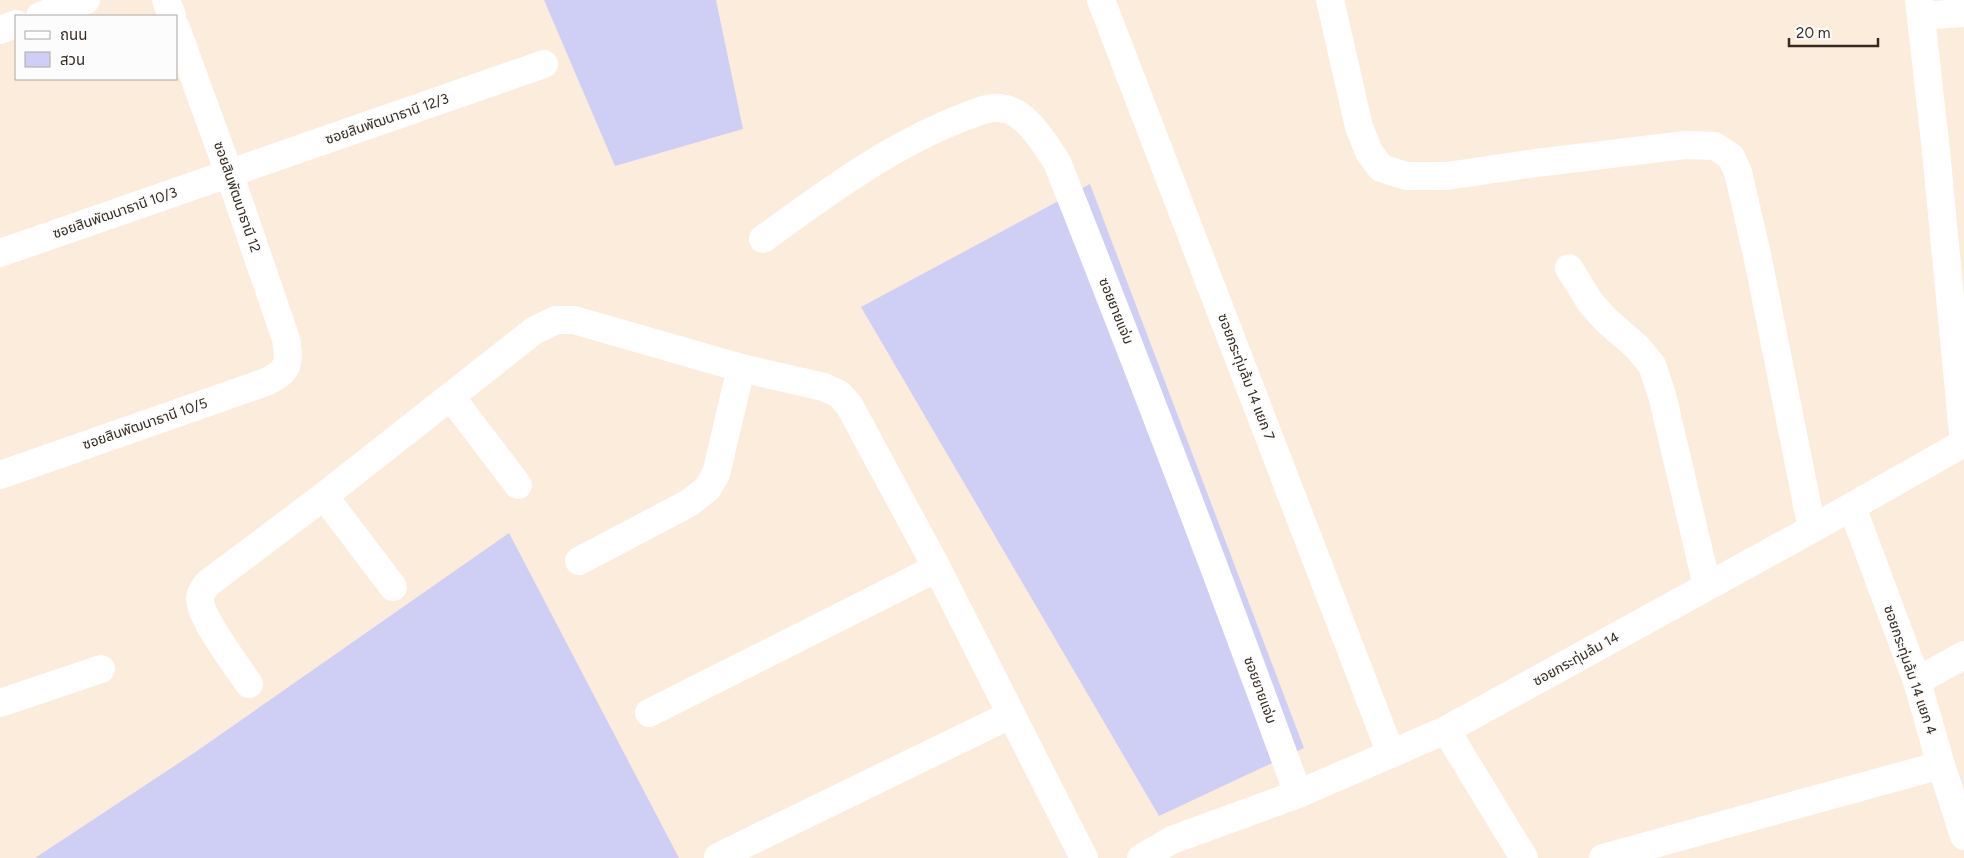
<svg xmlns="http://www.w3.org/2000/svg" width="1964" height="858" viewBox="0 0 1964 858" font-family="Figtree,'Noto Sans Thai',sans-serif">
<style>
.green{fill:#cfcff6}
.lines{fill:none;stroke-linecap:round;stroke-linejoin:round}
.minor{stroke:#fff;stroke-width:28}
.labels{text-anchor:middle;dominant-baseline:central;stroke-width:4.5;stroke-linejoin:round;paint-order:stroke}
.street-label{font-size:14px;fill:#342a20;stroke:#fcfcfc}
</style>
<rect width="100%" height="100%" fill="#fcecdc"/>
<g class="green">
<polygon points="544,0 716,0 743,129 615,166"/>
<polygon points="1090,184 1304,748 1159,816 861,307"/>
<polygon points="509,533 679,858 35,858 194,753"/>
</g>
<g class="lines">
<g class="minor">
<polyline points="166,0 172,16"/>
<polyline points="1101,0 1391,754"/>
<polyline points="1330,0 1359,127 1369,152 1381,168 1406,176 1447,176 1536,163 1685,145 1715,146 1731,157 1738,172 1758,259 1812,529"/>
<polyline points="1919,0 1936,151 1964,444"/>
<polyline points="40,16 86,0"/>
<polyline points="1921,16 1964,13"/>
<polyline points="0,30 16,24"/>
<path d="M763 239C826 193 891 145 964 117 975 113 989 106 1001 108 1025 110 1045 144 1057 162 1140 371 1221 582 1298 794"/>
<polyline points="0,253 544,64"/>
<polyline points="1569,268 1590,302 1606,320 1637,347 1652,365 1662,395 1707,586"/>
<polyline points="451,397 518,485"/>
<path d="M0 475 266 382C289 371 290 364 286 339L229 173 176 28"/>
<polyline points="324,496 393,587"/>
<polyline points="1852,507 1917,681 1941,765 1964,836"/>
<polyline points="579,561 689,503 707,489 716,474 741,368"/>
<polyline points="1917,681 1964,655"/>
<path d="M249 684C237 666 199 617 200 598 200 593 204 589 207 584L324 496 535 330 556 320H574L741 368 824 387 839 394 849 405 937 568 1084 858"/>
<polyline points="0,703 101,669"/>
<polyline points="649,713 937,568"/>
<polyline points="1446,730 1524,858"/>
<polyline points="718,857 1010,715"/>
<polyline points="1141,858 1172,840 1298,794 1446,730 1812,529 1964,443"/>
<polyline points="1603,858 1941,765"/>
</g>
</g>
<g class="labels">
<g class="street-label">
<text transform="translate(387 119) rotate(-19)">ซอยสินพัฒนาธานี 12/3</text>
<text transform="translate(237 197) rotate(71)">ซอยสินพัฒนาธานี 12</text>
<text transform="translate(115 213) rotate(-19)">ซอยสินพัฒนาธานี 10/3</text>
<text transform="translate(1116 311) rotate(68)">ซอยยายแจ่ม</text>
<text transform="translate(1246 377) rotate(69)">ซอยกระทุ่มล้ม 14 แยก 7</text>
<text transform="translate(145 424) rotate(-19)">ซอยสินพัฒนาธานี 10/5</text>
<text transform="translate(1576 659) rotate(-29)">ซอยกระทุ่มล้ม 14</text>
<text transform="translate(1910 670) rotate(71)">ซอยกระทุ่มล้ม 14 แยก 4</text>
<text transform="translate(1260 690) rotate(70)">ซอยยายแจ่ม</text>
</g>
</g>
<rect x="15" y="15" width="162" height="65" fill="#fcfcfc" stroke="#aca8a4"/>
<rect x="25" y="31" width="25" height="8" fill="#ffffff" stroke="#aca8a4"/>
<text x="60" y="40" font-size="15" fill="#342a20">ถนน</text>
<rect x="25" y="52" width="25" height="15" fill="#cfcff6" stroke="#aca8a4"/>
<text x="60" y="65" font-size="15" fill="#342a20">สวน</text>
<path d="M1789 38v8h89v-8" fill="none" stroke="#342a20" stroke-width="2.5"/>
<text x="1796" y="38" font-size="15" fill="#342a20" stroke="#fcfcfc" stroke-width="4" paint-order="stroke">20 m</text>
</svg>
